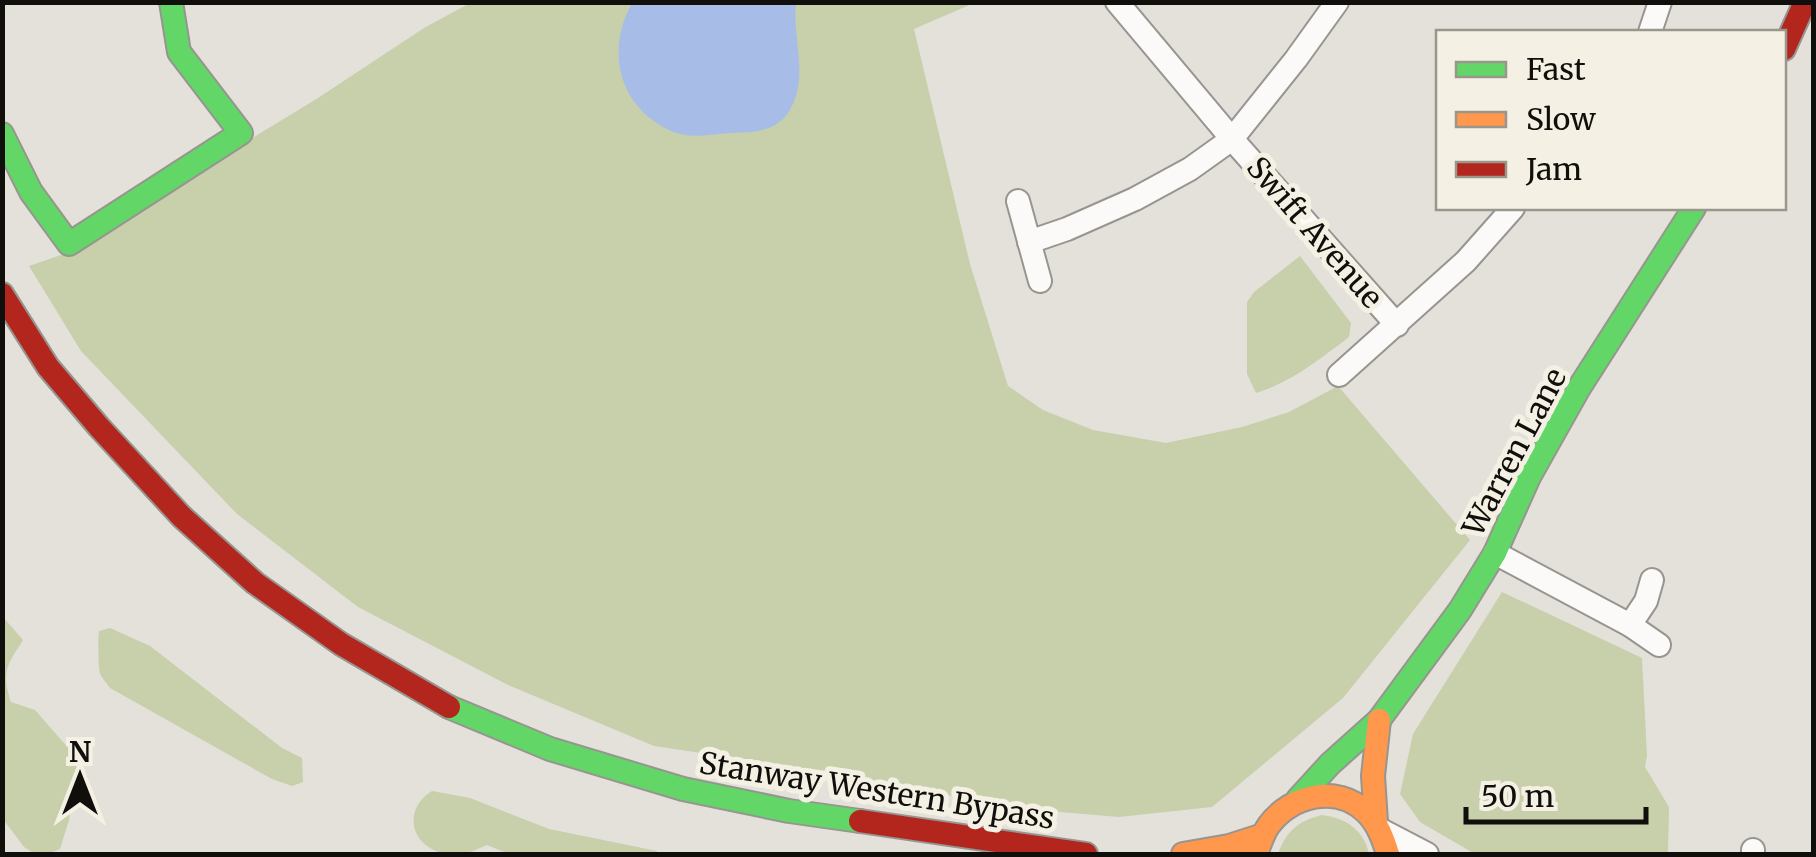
<svg xmlns="http://www.w3.org/2000/svg" width="1816" height="857" viewBox="0 0 1816 857" font-family="Merriweather,serif">
<style>
.green{fill:#c8cfab}
.water{fill:#a7bde8}
.lines{fill:none;stroke-linecap:round;stroke-linejoin:round}
.street-casing{stroke:#979590;stroke-width:26}
.fast-casing{stroke:#979590;stroke-width:26}
.slow-casing{stroke:#979590;stroke-width:26}
.jam-casing{stroke:#979590;stroke-width:26}
.street{stroke:#fbfaf9;stroke-width:22}
.fast{stroke:#63d668;stroke-width:22}
.slow{stroke:#ff974d;stroke-width:22}
.jam{stroke:#b3261e;stroke-width:22}
.labels{text-anchor:middle;dominant-baseline:central;stroke-width:10;stroke-linejoin:round;paint-order:stroke}
.street-label{font-size:30px;fill:#100f0b;stroke:#f4f1e4}
</style>
<rect width="100%" height="100%" fill="#e4e1da"/>
<g class="green">
<polygon points="470,3 974,3 914,29 970,264 1008,386 1043,410 1093,430 1166,443 1242,427 1289,412 1338,386 1470,540 1343,698 1212,807 1119,817 1025,809 775,764 654,746 508,685 358,607 237,514 81,351 29,266 61,255 318,98 424,28"/>
<path d="M1300 256 1351 323 1349 337C1320 359 1292 382 1256 393L1247 374V302L1254 292Z"/>
<polygon points="1502,592 1642,658 1647,756 1645,767 1669,807 1668,854 1475,854 1420,822 1400,794 1413,734"/>
<path d="M2 616 23 640C7 665 1 672 11 702L35 710 70 750 88 777 75 784 69 820 60 849 48 854H35L24 847 3 819Z"/>
<path d="M110 628 150 646 282 748 302 758 303 782 292 786 272 779 110 688C107 683 102 679 100 673 98 666 98 638 99 631Z"/>
<path d="M432 791 470 798 549 829 657 851V854H509L487 845C475 850 462 857 448 854 411 849 401 810 432 791Z"/>
<path d="M1322 815C1346 818 1364 830 1369 854H1278C1286 831 1298 821 1322 815Z"/>
</g>
<path class="water" d="M632 3H796C792 38 809 74 791 108 779 131 755 133 731 133 717 134 700 137 686 135 673 134 661 126 651 119 614 90 610 42 632 3Z"/>
<g class="lines">
<defs>
<g id="street">
<polyline points="1117,2 1232,139 1397,325"/>
<polyline points="1650,32 1660,2"/>
<polyline points="1018,201 1040,281"/>
<polyline points="1029,242 1067,229 1135,199 1190,169 1232,139 1296,59 1337,2"/>
<polyline points="1339,375 1466,261 1513,208"/>
<polyline points="1495,553 1630,625 1659,645"/>
<polyline points="1630,625 1646,601 1652,580"/>
<polyline points="1381,830 1427,854"/>
<polyline points="1753,854 1753,850"/>
</g>
<g id="fast">
<polyline points="2,134 31,192 69,244 241,133 179,52 171,2"/>
<polyline points="449,707 550,749 683,789 789,811 860,821"/>
<polyline points="1298,799 1330,764 1379,720 1460,610 1495,553 1529,477 1579,388 1694,208"/>
</g>
<g id="slow">
<polyline points="1376,822 1373,776 1379,720"/>
<polyline points="1183,854 1229,846 1260,836"/>
<path d="M1256 854C1260 844 1263 833 1269 825 1291 795 1337 784 1366 812 1378 824 1383 838 1388 854"/>
</g>
<g id="jam">
<polyline points="1784,49 1805,2"/>
<polyline points="2,294 48,367 99,427 181,516 255,583 341,644 449,707"/>
<polyline points="860,821 1086,854"/>
</g>
</defs>
<use href="#street" class="street-casing"/>
<use href="#fast" class="fast-casing"/>
<use href="#slow" class="slow-casing"/>
<use href="#jam" class="jam-casing"/>
<use href="#street" class="street"/>
<use href="#fast" class="fast"/>
<use href="#slow" class="slow"/>
<use href="#jam" class="jam"/>
</g>
<g class="labels">
<g class="street-label">
<text transform="translate(1315 232) rotate(49)">Swift Avenue</text>
<text transform="translate(1514 452) rotate(-62)">Warren Lane</text>
<text transform="translate(877 790) rotate(9)">Stanway Western Bypass</text>
</g>
</g>
<rect width="1816" height="857" fill="none" stroke="#100f0b" stroke-width="10"/>
<rect x="1436" y="30" width="350" height="180" fill="#f4f1e4" stroke="#99978d" stroke-width="2.5"/>
<rect x="1456" y="62" width="50" height="15" fill="#63d668" stroke="#99978d" stroke-width="2.5"/>
<text x="1526" y="80" font-size="30" fill="#100f0b">Fast</text>
<rect x="1456" y="112" width="50" height="15" fill="#ff974d" stroke="#99978d" stroke-width="2.5"/>
<text x="1526" y="130" font-size="30" fill="#100f0b">Slow</text>
<rect x="1456" y="162" width="50" height="15" fill="#b3261e" stroke="#99978d" stroke-width="2.5"/>
<text x="1526" y="180" font-size="30" fill="#100f0b">Jam</text>
<g transform="translate(80 777)" stroke="#f4f1e4" stroke-width="8" paint-order="stroke">
<path d="M0-8L18 38L0 25L-18 38Z" fill="#100f0b"/>
<text y="-15" font-size="28" font-weight="bold" text-anchor="middle" fill="#100f0b">N</text>
</g>
<path d="M1466 807v15h180v-15" fill="none" stroke="#100f0b" stroke-width="5"/>
<text x="1481" y="807" font-size="30" fill="#100f0b" stroke="#f4f1e4" stroke-width="8" paint-order="stroke">50 m</text>
</svg>
